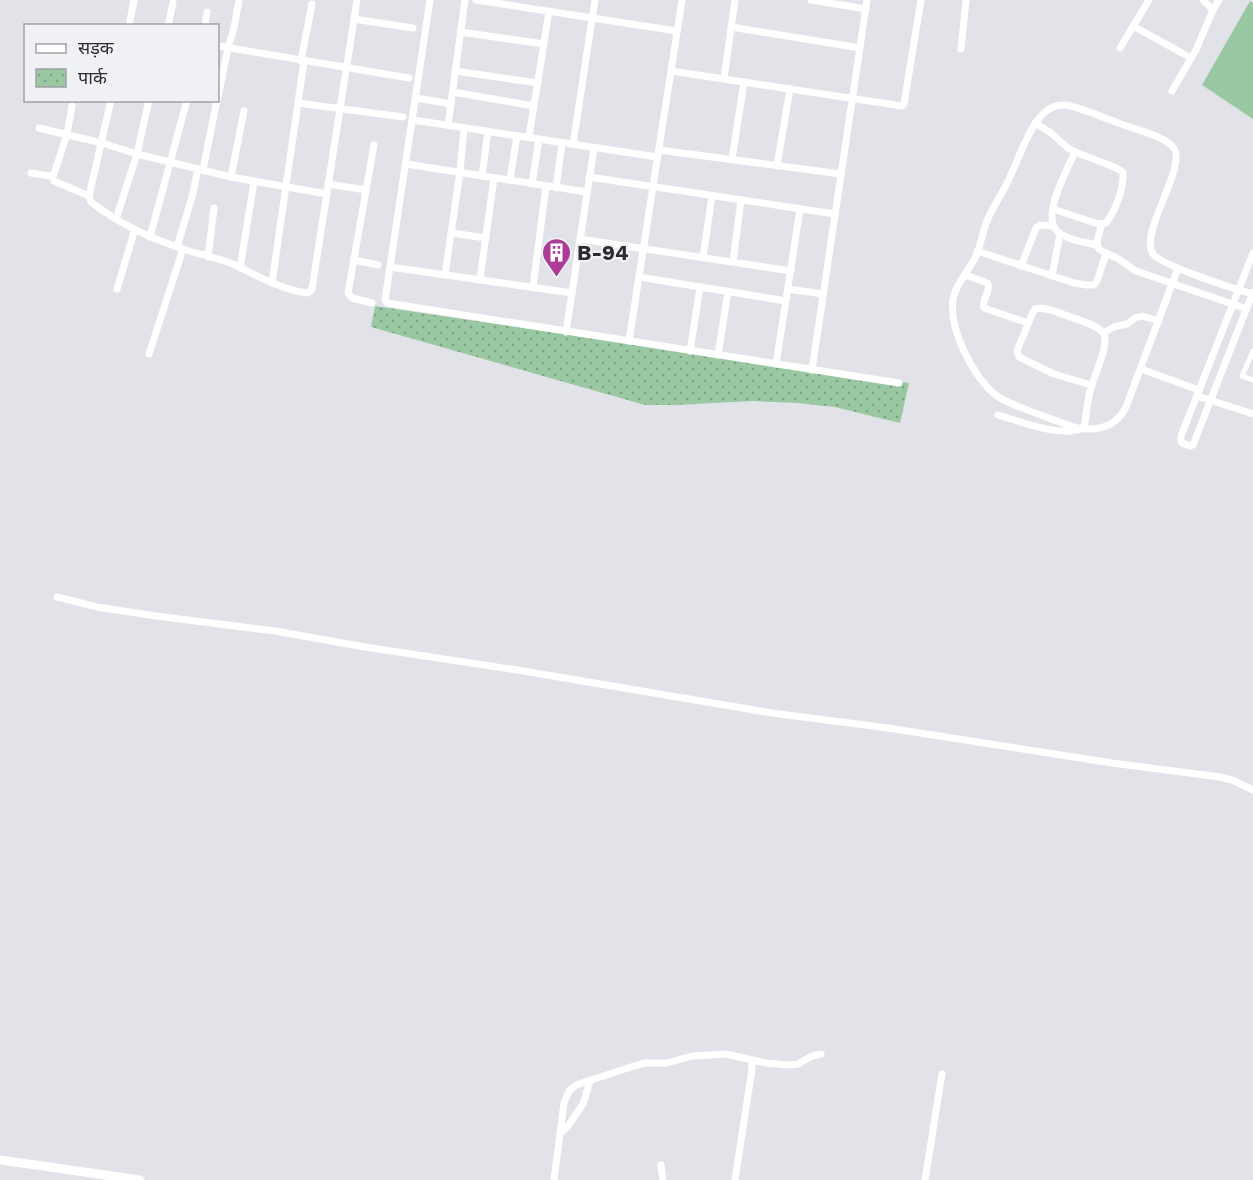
<svg xmlns="http://www.w3.org/2000/svg" width="1253" height="1180" viewBox="0 0 1253 1180" font-family="'Work Sans','Noto Sans Devanagari',sans-serif">
<style>
.park{fill:url(#park-dots)}
.pitch{fill:#9ac8a2}
.lines{fill:none;stroke-linecap:round;stroke-linejoin:round}
.pedestrian{stroke:#fff;stroke-width:5}
.minor{stroke:#fff;stroke-width:7}
.tertiary{stroke:#fff;stroke-width:9}
.labels{text-anchor:middle;dominant-baseline:central;stroke-width:4.5;stroke-linejoin:round;paint-order:stroke}
.poi-label{font-size:21px;font-weight:bold;fill:#2b2c2e;stroke:#eff1f5;text-anchor:start}
</style>
<defs>
<pattern id="park-dots" width="8" height="8" patternUnits="userSpaceOnUse" patternTransform="scale(1.5)"><rect width="8" height="8" fill="#9ac8a2"/><path d="M2 2h.1M6 6h.1" fill="none" stroke="#7ea384" stroke-width="1.8" stroke-linecap="round"/></pattern>
</defs>
<rect width="100%" height="100%" fill="#e1e3e8"/>
<polygon class="park" points="375,306 744,361 909,383 900,423 835,407 797,403 753,401 676,405 645,405 371,327"/>
<polygon class="pitch" points="1250,1 1253,3 1253,119 1202,85"/>
<g class="lines">
<polyline class="pedestrian" points="1253,351 1242,376 1253,380"/>
<g class="minor">
<polyline points="430,0 385,300 387,303 899,383"/>
<polyline points="476,0 677,31"/>
<polyline points="811,0 866,9"/>
<polyline points="1203,0 1213,10"/>
<polyline points="354,19 413,28"/>
<polyline points="129,26 134,0"/>
<polyline points="168,26 173,3"/>
<polyline points="205,26 207,12"/>
<polyline points="1133,26 1191,58"/>
<polyline points="731,27 860,48"/>
<polyline points="460,32 544,44"/>
<polyline points="218,46 409,78"/>
<polyline points="1120,48 1149,0"/>
<polyline points="961,49 966,0"/>
<polyline points="301,61 312,4"/>
<polyline points="455,71 538,83"/>
<polyline points="671,71 902,106 904,104 921,0"/>
<polyline points="724,79 735,0"/>
<polyline points="1172,91 1196,50 1213,10 1219,0"/>
<polyline points="453,92 534,106"/>
<polyline points="218,97 228,48 234,28 239,0"/>
<polyline points="416,98 451,104"/>
<path d="M111 100 89 196 91 202C119 224 152 239 186 250 202 255 219 258 235 265 256 275 284 291 308 293L312 289 357 0"/>
<polyline points="298,103 403,117"/>
<polyline points="413,120 657,157"/>
<path d="M1035 123 1051 133 1068 148 1075 152 1114 167 1123 172C1124 188 1116 210 1106 223L1098 224 1053 209"/>
<polyline points="448,125 465,0"/>
<polyline points="39,128 102,143 137,154 231,177 327,194"/>
<polyline points="529,137 549,11"/>
<polyline points="573,144 595,0"/>
<polyline points="659,150 841,174"/>
<path d="M1075 152C1068 168 1041 216 1057 231 1067 240 1084 242 1097 245"/>
<polyline points="732,159 744,82"/>
<polyline points="406,164 587,192"/>
<polyline points="777,166 790,89"/>
<polyline points="203,170 217,100"/>
<polyline points="31,173 50,176 54,174 67,134 72,106"/>
<polyline points="482,176 488,131"/>
<polyline points="231,177 244,111"/>
<polyline points="589,177 835,214"/>
<polyline points="510,180 517,136"/>
<polyline points="54,181 89,196"/>
<polyline points="328,184 366,190"/>
<polyline points="532,184 539,139"/>
<polyline points="556,188 562,143"/>
<polyline points="116,219 137,154 149,100"/>
<path d="M1102 224C1095 249 1092 247 1115 257 1123 261 1129 267 1136 271L1247 309"/>
<polyline points="451,233 486,238"/>
<polyline points="150,237 187,100"/>
<polyline points="580,239 791,271"/>
<polyline points="177,247 192,197 198,169"/>
<polyline points="977,251 1074,283 1087,285 1094,285 1097,281 1106,254"/>
<polyline points="1253,253 1181,436 1181,440 1182,443 1190,446 1193,445 1253,292"/>
<polyline points="208,257 214,208"/>
<polyline points="703,257 712,196"/>
<polyline points="354,260 378,265"/>
<polyline points="733,262 741,200"/>
<polyline points="1021,266 1036,228 1040,225 1053,226"/>
<polyline points="390,267 572,293"/>
<polyline points="240,268 254,182"/>
<path d="M1178 268 1126 407C1115 430 1090 433 1068 425 1051 419 1034 413 1017 406 1010 403 1003 400 997 396 973 378 946 325 954 295 958 281 970 269 976 256 981 245 982 233 987 221 991 210 998 200 1004 189 1009 180 1013 170 1017 161 1025 142 1039 103 1064 105 1079 106 1108 120 1124 125 1137 130 1164 136 1173 147 1189 165 1138 233 1153 254 1162 266 1235 289 1253 294"/>
<polyline points="445,275 460,172 464,128"/>
<path d="M965 275 985 282 988 284C991 293 981 299 984 308L1028 323"/>
<polyline points="1052,276 1060,234"/>
<polyline points="639,277 786,301"/>
<polyline points="480,279 494,178"/>
<polyline points="272,283 304,61"/>
<polyline points="533,287 546,186"/>
<polyline points="117,289 135,229"/>
<polyline points="788,289 823,294"/>
<polyline points="372,303 352,298 348,293 374,145"/>
<polyline points="566,332 594,148"/>
<polyline points="1103,333 1114,327 1127,324 1135,318 1142,316 1159,321"/>
<polyline points="629,341 682,0"/>
<polyline points="690,351 700,287"/>
<polyline points="149,354 183,249"/>
<polyline points="718,355 728,291"/>
<polyline points="776,364 800,209"/>
<polyline points="1141,369 1199,390"/>
<polyline points="812,370 867,0"/>
<polyline points="1197,396 1253,414"/>
<path d="M998 415C1019 421 1059 437 1080 429"/>
<path d="M1084 429C1086 416 1087 401 1091 388 1094 375 1109 347 1104 334 1100 326 1079 320 1071 317 1060 314 1046 306 1035 309L1033 312 1017 351 1019 357 1054 374 1091 385"/>
<polyline points="57,597 97,607 156,616 275,631 365,647 517,670 772,713 888,728 1112,763 1220,777 1232,780 1253,790"/>
<polyline points="560,1133 568,1126 583,1104 590,1081"/>
<polyline points="661,1165 663,1180"/>
<polyline points="554,1180 564,1103 569,1091 576,1085 634,1066 645,1063 667,1063 692,1056 726,1054 766,1063 790,1065 798,1064 812,1056 821,1054"/>
<polyline points="735,1180 752,1069 752,1060"/>
<polyline points="925,1180 942,1074"/>
</g>
<polyline class="tertiary" points="0,1160 140,1180"/>
</g>
<defs>
<symbol id="building-pin" viewBox="-11 -11 22 30"><path d="M0 17L-7.5 6A9.5 9.5 0 1 1 7.5 6Z" fill="#ac3c98" stroke="#eff1f5"/><path d="M-4-6H4V6H1V3H-1V6H-4ZM-2.5-4.3h1.7v1.8h-1.7ZM.8-4.3h1.7v1.8H.8ZM-2.5-1h1.7V.8h-1.7ZM.8-1h1.7V.8H.8Z" fill="#fff"/></symbol>
</defs>
<g fill-rule="evenodd">
<use href="#building-pin" x="540" y="236" width="33" height="45"/>
</g>
<g class="labels">
<g class="poi-label">
<text x="577" y="252">B-94</text>
</g>
</g>
<rect x="24" y="24" width="195" height="78" fill="#eff1f5" stroke="#a1a2a5" stroke-width="1.5"/>
<rect x="36" y="44" width="30" height="9" fill="#ffffff" stroke="#a1a2a5" stroke-width="1.5"/>
<text x="78" y="54" font-size="18" fill="#2b2c2e">सड़क</text>
<rect x="36" y="69" width="30" height="18" fill="url(#park-dots)" stroke="#a1a2a5" stroke-width="1.5"/>
<text x="78" y="84" font-size="18" fill="#2b2c2e">पार्क</text>
</svg>
